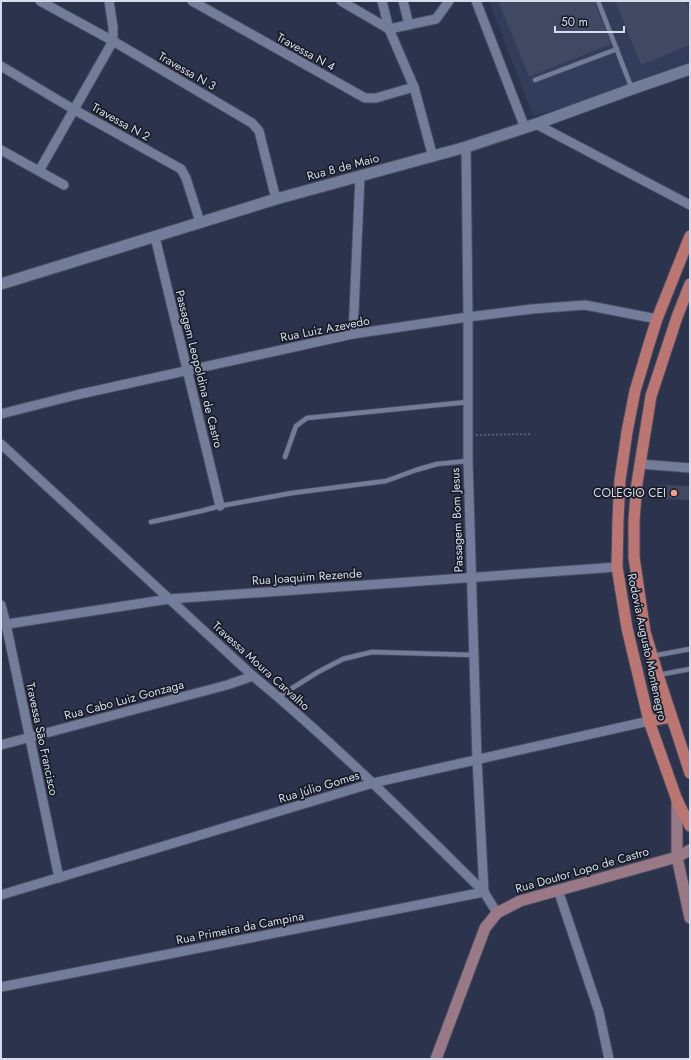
<svg xmlns="http://www.w3.org/2000/svg" width="691" height="1060" viewBox="0 0 691 1060" font-family="Jost,sans-serif">
<style>
.built{fill:#333c5b}
.building{fill:#414862}
.lines{fill:none;stroke-linecap:round;stroke-linejoin:round}
.service-casing{stroke:#474d61;stroke-width:6}
.minor-casing{stroke:#474d61;stroke-width:11}
.tertiary-casing{stroke:#474d61;stroke-width:13}
.secondary-casing{stroke:#474d61;stroke-width:13}
.primary-casing{stroke:#474d61;stroke-width:13}
.path{stroke:#61687d;stroke-width:1.5;stroke-dasharray:2 2;stroke-linecap:butt}
.service{stroke:#737c98;stroke-width:4.5}
.minor{stroke:#737c98;stroke-width:9}
.tertiary{stroke:#737c98;stroke-width:11}
.secondary{stroke:#987985;stroke-width:11}
.primary{stroke:#bc7672;stroke-width:11}
.poi-dot{fill:#f49e8a;stroke:#181c27;stroke-width:1.5}
.labels{text-anchor:middle;dominant-baseline:central;stroke-width:3.5;stroke-linejoin:round;paint-order:stroke}
.street-label{font-size:12px;fill:#d6dceb;stroke:#181c27}
.poi-label{font-size:12px;fill:#d6dceb;stroke:#181c27;text-anchor:end}
</style>
<rect width="100%" height="100%" fill="#2c334c"/>
<polygon class="built" points="489,1 690,1 690,63 674,70 590,100 533,116"/>
<g class="building">
<polygon points="498,1 594,1 611,44 529,77"/>
<polygon points="615,1 685,1 690,13 690,45 641,65"/>
<polygon points="658,485 690,486 690,500 658,499"/>
</g>
<g class="lines">
<defs>
<g id="service">
<polyline points="598,1 632,89"/>
<polyline points="535,80 617,49"/>
<polyline points="285,457 296,426 307,418 468,402"/>
<polyline points="151,522 201,511 220,506 292,493 386,481 416,470 437,464 468,461"/>
<polyline points="652,656 690,649"/>
<polyline points="658,675 690,669"/>
<polyline points="278,697 318,672 343,659 372,652 474,655"/>
</g>
<g id="minor">
<polyline points="40,1 113,41 252,123 259,131 276,199"/>
<polyline points="192,1 365,98 376,98 414,87"/>
<polyline points="341,1 389,29 436,19 449,1"/>
<polyline points="382,1 389,29 414,87 433,157"/>
<polyline points="403,1 409,25"/>
<polyline points="476,1 525,128"/>
<polyline points="1,66 73,109 181,169 186,178 200,222"/>
<polyline points="536,124 690,205"/>
<polyline points="466,147 468,317 468,461 477,759 484,892"/>
<polyline points="1,150 64,185"/>
<polyline points="39,171 113,41 113,27 109,1"/>
<polyline points="155,237 220,506"/>
<polyline points="353,334 360,176"/>
<polyline points="1,414 76,395 353,334 468,317 532,309 585,305 657,319"/>
<path d="M1 444 253 676C334 743 409 818 484 892L497 913"/>
<polyline points="640,464 690,468"/>
<polyline points="1,605 6,624 59,878"/>
<polyline points="1,625 169,599 617,567"/>
<polyline points="1,745 227,685 253,676"/>
<polyline points="558,890 599,1012 609,1059"/>
<polyline points="1,895 373,783 649,721"/>
<polyline points="1,987 484,892"/>
</g>
<polyline id="tertiary" points="1,284 276,199 466,147 536,124 632,89 690,69"/>
<g id="secondary">
<polyline points="677,800 677,857 690,918"/>
<polyline points="436,1059 485,928 497,913 520,901 677,857 690,850"/>
</g>
<g id="primary">
<polyline points="690,236 657,319 649,344 635,391 627,432 620,480 618,520 617,567 627,628 649,721 677,800 690,826"/>
<polyline points="690,284 677,317 651,396 637,483 634,520 634,557 645,632 658,675 690,773"/>
<polyline points="649,721 671,717"/>
</g>
</defs>
<use href="#service" class="service-casing"/>
<use href="#minor" class="minor-casing"/>
<use href="#tertiary" class="tertiary-casing"/>
<use href="#secondary" class="secondary-casing"/>
<use href="#primary" class="primary-casing"/>
<polyline class="path" points="476,435 532,434"/>
<use href="#service" class="service"/>
<use href="#minor" class="minor"/>
<use href="#tertiary" class="tertiary"/>
<use href="#secondary" class="secondary"/>
<use href="#primary" class="primary"/>
</g>
<circle class="poi-dot" cx="674" cy="493" r="4"/>
<g class="labels">
<g class="street-label">
<text transform="translate(306 52) rotate(29)">Travessa N 4</text>
<text transform="translate(187 71) rotate(30)">Travessa N 3</text>
<text transform="translate(121 122) rotate(29)">Travessa N 2</text>
<text transform="translate(343 167) rotate(-15)">Rua 8 de Maio</text>
<text transform="translate(325 329) rotate(-11)">Rua Luiz Azevedo</text>
<text transform="translate(199 369) rotate(76)">Passagem Leopoldina de Castro</text>
<text transform="translate(457 520) rotate(-92)">Passagem Bom Jesus</text>
<text transform="translate(307 577) rotate(-4)">Rua Joaquim Rezende</text>
<text transform="translate(647 647) rotate(78)">Rodovia Augusto Montenegro</text>
<text transform="translate(261 666) rotate(42)">Travessa Moura Carvalho</text>
<text transform="translate(124 700) rotate(-15)">Rua Cabo Luiz Gonzaga</text>
<text transform="translate(42 739) rotate(78)">Travessa São Francisco</text>
<text transform="translate(319 787) rotate(-17)">Rua Júlio Gomes</text>
<text transform="translate(582 870) rotate(-16)">Rua Doutor Lopo de Castro</text>
<text transform="translate(240 928) rotate(-11)">Rua Primeira da Campina</text>
</g>
<g class="poi-label">
<text x="666" y="493">COLEGIO CEI</text>
</g>
</g>
<rect width="691" height="1060" fill="none" stroke="#d6dceb" stroke-width="4"/>
<path d="M555 26v6h69v-6" fill="none" stroke="#d6dceb" stroke-width="2"/>
<text x="561" y="26" font-size="12" fill="#d6dceb" stroke="#181c27" stroke-width="3" paint-order="stroke">50 m</text>
</svg>
